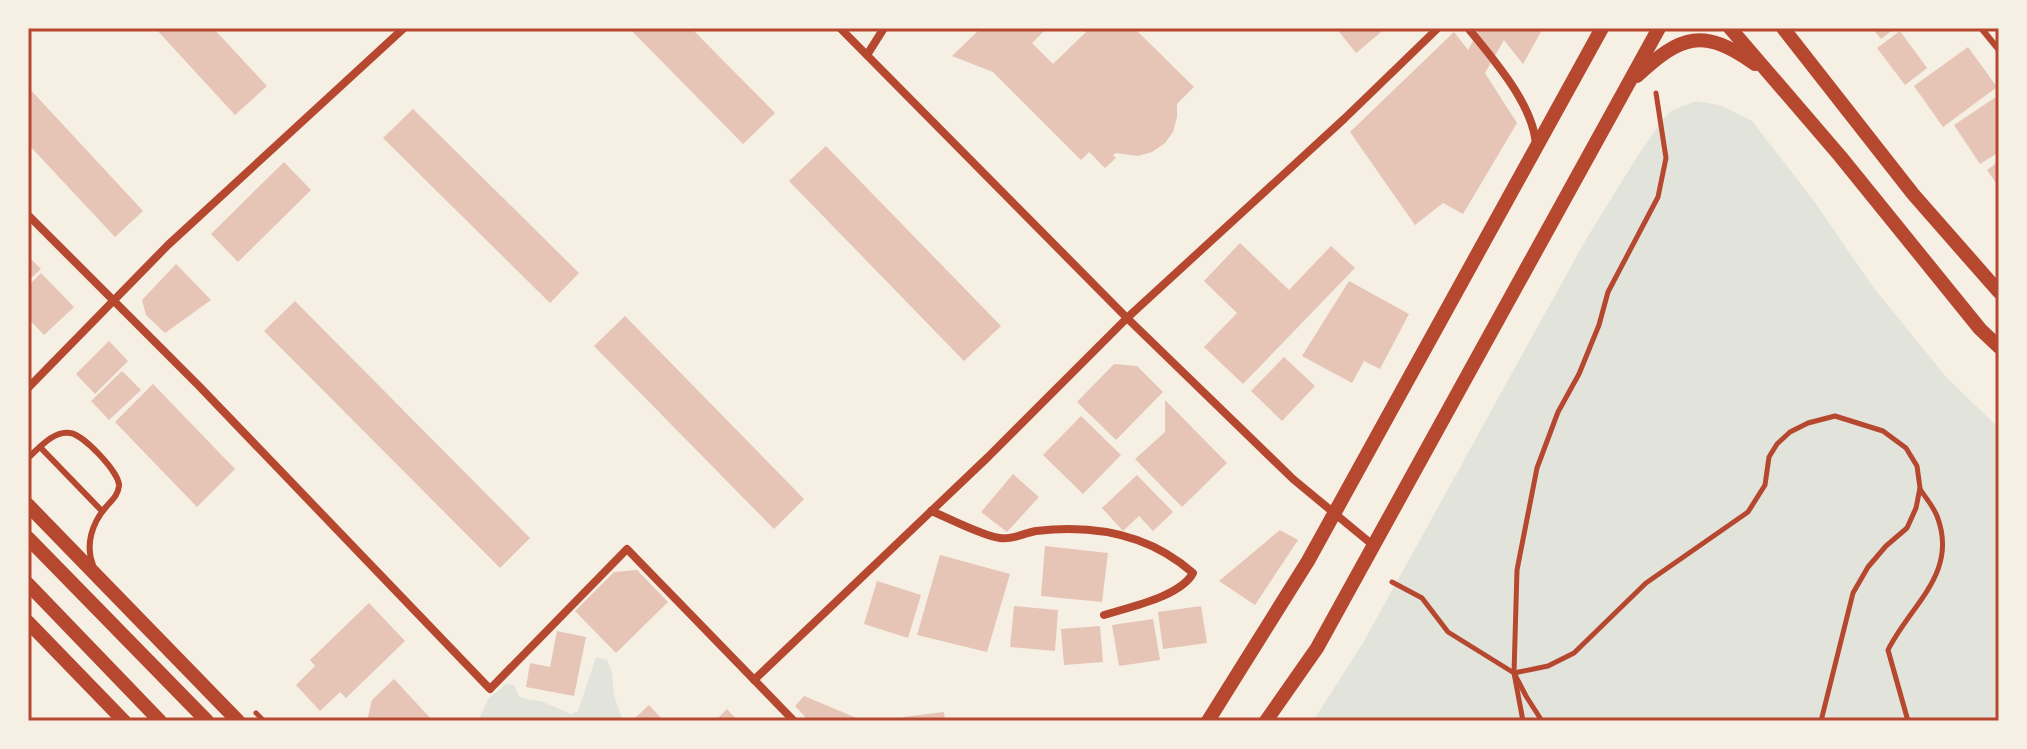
<svg xmlns="http://www.w3.org/2000/svg" width="2027" height="749" viewBox="0 0 2027 749" font-family="'Asap Condensed',sans-serif">
<style>
.green{fill:#e2e4dc}
.building{fill:#e6c5b7}
.lines{fill:none;stroke-linecap:round;stroke-linejoin:round}
.path{stroke:#b5482f;stroke-width:5}
.service{stroke:#b5482f;stroke-width:6}
.minor{stroke:#b5482f;stroke-width:8}
.tertiary{stroke:#b5482f;stroke-width:14}
.neatline{fill:none;stroke:#b5482f;stroke-width:3}
</style>
<rect width="100%" height="100%" fill="#f6efe4"/>
<g class="green">
<polygon points="1696,101 1720,105 1752,121 1814,201 1873,287 1947,378 1999,428 1999,721 1313,721 1363,643 1585,241 1635,160 1663,119 1671,111"/>
<polygon points="596,657 607,660 612,672 614,696 623,721 478,721 488,699 506,684 514,685 519,696 529,700 541,701 571,714 578,711"/>
</g>
<g class="building">
<polygon points="155,28 213,28 267,86 235,115"/>
<polygon points="629,28 691,28 775,113 743,144"/>
<polygon points="981,28 1047,28 1032,43 1053,64 1086,32 1082,28 1134,28 1194,87 1177,104 1177,117 1173,132 1165,143 1152,152 1138,156 1116,153 1113,155 1116,158 1105,168 1089,152 1081,160 993,72 952,56"/>
<polygon points="1336,28 1386,28 1356,53"/>
<polygon points="1480,28 1543,28 1523,64 1504,40 1485,73 1517,123 1463,214 1443,203 1415,225 1350,132 1454,32 1468,50"/>
<polygon points="1872,28 1895,28 1881,39"/>
<polygon points="1900,31 1927,68 1905,85 1877,48"/>
<polygon points="1968,47 1997,87 1943,127 1914,86"/>
<polygon points="28,87 143,211 115,237 28,144"/>
<polygon points="1999,95 1999,152 1980,164 1954,125"/>
<polygon points="413,109 579,273 550,303 383,138"/>
<polygon points="826,146 1001,326 964,361 789,181"/>
<polygon points="1999,161 1999,187 1987,170"/>
<polygon points="284,162 311,190 238,262 211,234"/>
<polygon points="1240,243 1289,290 1331,246 1355,268 1243,384 1204,347 1237,313 1204,281"/>
<polygon points="28,256 41,269 28,281"/>
<polygon points="176,264 211,300 165,333 146,315 142,300"/>
<polygon points="41,273 74,307 44,335 28,318 28,286"/>
<polygon points="1349,281 1409,314 1380,369 1364,361 1352,383 1302,356"/>
<polygon points="295,301 530,538 500,568 264,331"/>
<polygon points="625,316 804,499 774,529 594,346"/>
<polygon points="109,341 128,361 95,394 76,374"/>
<polygon points="1284,357 1315,386 1282,421 1251,391"/>
<polygon points="1114,364 1137,366 1163,392 1116,440 1077,402"/>
<polygon points="122,371 141,390 109,420 91,401"/>
<polygon points="153,384 235,469 197,507 115,422"/>
<polygon points="1165,400 1227,463 1182,507 1135,459 1165,432"/>
<polygon points="1081,416 1121,455 1083,494 1043,455"/>
<polygon points="1013,474 1039,497 1007,532 981,512"/>
<polygon points="1137,475 1173,512 1153,531 1139,516 1123,531 1102,508"/>
<polygon points="1280,530 1298,540 1255,605 1219,581"/>
<polygon points="1045,546 1108,553 1102,602 1041,596"/>
<polygon points="940,555 1010,574 987,652 917,635"/>
<polygon points="637,570 668,602 616,653 575,611 614,572"/>
<polygon points="877,581 921,595 908,638 864,624"/>
<polygon points="369,603 405,641 346,698 340,692 320,711 296,685 315,666 310,660"/>
<polygon points="1014,606 1058,610 1055,651 1010,647"/>
<polygon points="1201,606 1207,643 1163,649 1158,612"/>
<polygon points="1153,619 1160,660 1119,666 1112,625"/>
<polygon points="1100,626 1103,662 1064,665 1061,629"/>
<polygon points="557,631 586,637 574,696 526,687 530,663 550,667"/>
<polygon points="394,679 433,721 367,721 372,700"/>
<polygon points="804,696 859,719 856,721 809,721 795,706"/>
<polygon points="649,705 664,721 632,721"/>
<polygon points="727,709 738,721 715,721"/>
<polygon points="944,712 945,721 904,721 903,717"/>
</g>
<g class="lines">
<g class="path">
<polyline points="1392,582 1422,598 1448,632 1514,673 1526,696 1542,721"/>
<polyline points="1514,673 1548,666 1574,653 1646,583 1748,512 1765,485 1769,457 1777,444 1790,432 1808,423 1835,416 1883,431 1906,448 1917,466 1920,488 1916,508 1907,528 1886,546 1868,567 1853,593 1821,721"/>
<polyline points="256,713 264,721"/>
<polyline points="1523,721 1514,673 1517,570 1537,468 1558,412 1579,374 1599,325 1608,292 1658,197 1666,158 1656,93"/>
<path d="M1908 721 1888 650C1911 604 1959 573 1937 516 1933 506 1925 497 1920 489"/>
</g>
<g class="service">
<polyline points="1981,28 1999,50"/>
<polyline points="40,447 102,511"/>
<path d="M28 458C39 448 54 430 70 433 83 434 120 473 119 486 118 495 112 500 106 507 92 523 85 545 93 565"/>
</g>
<g class="minor">
<polyline points="840,28 1127,318 1293,479 1374,546"/>
<path d="M1468 28C1493 59 1535 106 1536 147"/>
<polyline points="867,55 884,28"/>
<polyline points="28,215 198,385 490,689 627,549 794,721"/>
<polyline points="28,388 168,245 404,28"/>
<path d="M931 511C949 518 982 536 1000 538 1013 540 1024 533 1036 531 1094 524 1149 534 1193 573 1180 597 1129 607 1104 615"/>
<polyline points="754,680 988,457 1127,318 1344,119 1438,28"/>
</g>
<g class="tertiary">
<polyline points="1730,28 1840,156 1980,329 1999,347"/>
<polyline points="1783,28 1913,194 1999,292"/>
<path d="M1637 76C1681 35 1703 27 1755 64"/>
<polyline points="28,505 238,721"/>
<polyline points="28,538 207,721"/>
<polyline points="28,584 160,721"/>
<polyline points="28,622 124,721"/>
<polyline points="1208,721 1308,561 1602,28"/>
<polyline points="1266,721 1317,648 1659,28"/>
</g>
</g>
<rect width="2027" height="749" fill="none" stroke="#f6efe4" stroke-width="60"/>
<rect x="30" y="30" width="1967" height="689" class="neatline"/>
</svg>
